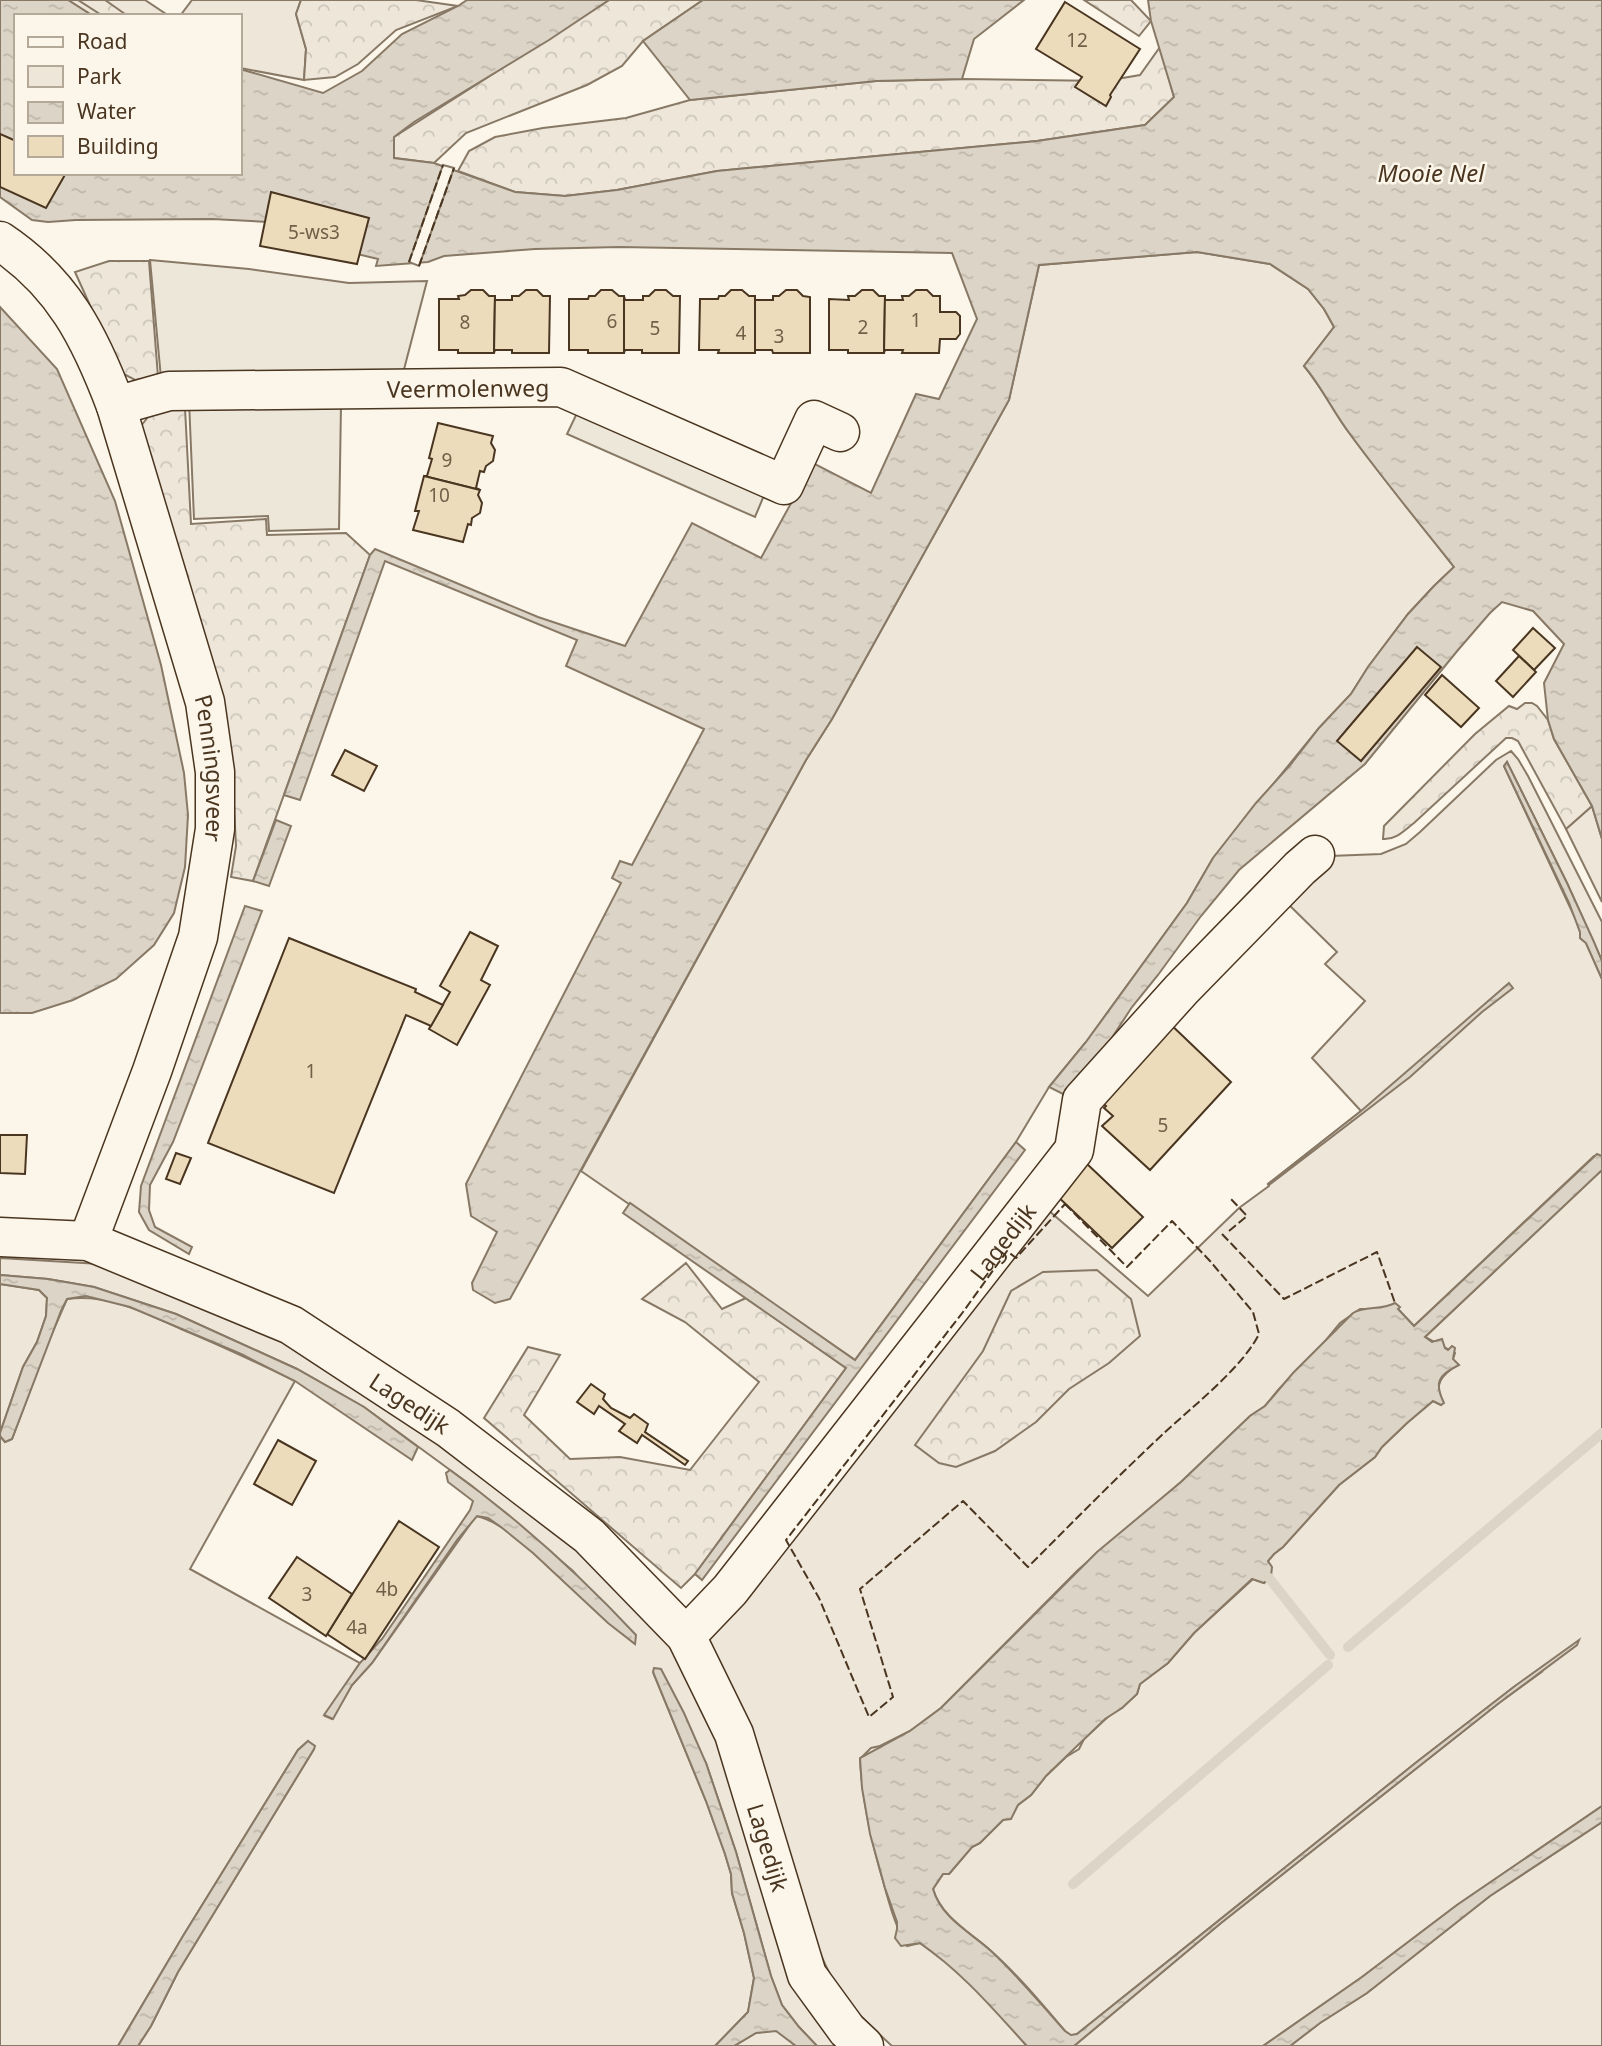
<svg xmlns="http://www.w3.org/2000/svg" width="1602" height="2046" viewBox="0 0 1602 2046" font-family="'Noto Sans',sans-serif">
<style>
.green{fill:#ede6d9;stroke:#887966;stroke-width:2}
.forest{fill:url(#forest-crowns);stroke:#887966;stroke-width:2}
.parking{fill:#ede7d9;stroke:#887966;stroke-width:2}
.water{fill:url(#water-ripples);stroke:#887966;stroke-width:2}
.pier{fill:#fbf6e9;stroke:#887966;stroke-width:2}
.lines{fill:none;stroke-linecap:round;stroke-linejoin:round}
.stream{stroke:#dcd4c6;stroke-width:10}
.building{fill:#ecdcbc;stroke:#4a3520;stroke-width:2}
.minor-casing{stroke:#4a3520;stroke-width:41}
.minor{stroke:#fbf6e9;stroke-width:38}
.fence{stroke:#4a3520;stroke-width:2;stroke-dasharray:9 3.5;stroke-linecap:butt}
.labels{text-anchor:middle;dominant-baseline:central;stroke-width:5;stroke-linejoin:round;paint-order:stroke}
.number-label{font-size:19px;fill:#725f47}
.street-label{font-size:23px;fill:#4a3520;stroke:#fbf6e9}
.water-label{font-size:24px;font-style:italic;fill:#4a3520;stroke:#fbf6e9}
</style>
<defs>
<pattern id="forest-crowns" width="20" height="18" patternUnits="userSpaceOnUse" patternTransform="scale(1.75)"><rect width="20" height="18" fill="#ede6d9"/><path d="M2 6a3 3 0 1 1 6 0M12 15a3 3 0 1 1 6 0" fill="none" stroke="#cdc6ba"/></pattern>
<pattern id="water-ripples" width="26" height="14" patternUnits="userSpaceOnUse" patternTransform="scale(1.75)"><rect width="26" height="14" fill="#dcd4c6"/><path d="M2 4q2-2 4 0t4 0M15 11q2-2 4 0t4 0" fill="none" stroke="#beb7aa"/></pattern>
</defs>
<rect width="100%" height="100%" fill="#fbf6e9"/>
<g class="green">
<polygon points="68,0 145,0 169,16 93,16"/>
<polygon points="192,0 301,0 296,14 306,49 304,80 240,68 240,16 180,16"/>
<path d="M1197 252 1270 264 1308 289 1324 309 1334 327 1304 366C1322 387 1334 412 1350 434 1383 479 1420 523 1454 567L1434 586 1408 614 1368 667 1351 694 1319 728 1213 858 1187 903 1086 1042 1049 1087 1016 1142 855 1360 581 1171 806 760 832 719 1009 400 1039 265Z"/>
<path d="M1511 751 1518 759 1528 776 1602 922V961L1567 883 1507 762 1504 766 1576 920 1580 932V938L1586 943 1602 979V1156H1594L1414 1326 1398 1309 1390 1306 1380 1309H1360L1340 1323 1322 1345 1279 1389 1265 1406 1250 1416 1181 1482 1078 1570 941 1708 910 1731 880 1746 871 1748 860 1759C862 1801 871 1840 883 1881 889 1903 895 1926 907 1946L920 1943 948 1964 979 1992 1027 2046H892C876 2031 859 2016 845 1999 828 1975 817 1946 806 1919L710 1650 707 1627 1041 1204 1148 1296 1239 1208 1269 1186 1268 1184 1361 1111 1312 1058 1365 1001 1325 964 1337 952 1281 897 1330 856 1381 854 1406 844 1420 832 1496 760Z"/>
<polygon points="1592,806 1602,839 1602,902 1566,829"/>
<path d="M1602 1170V1806L1457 1905 1362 1977 1263 2046H1074L1221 1923 1499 1703 1543 1671 1515 1686 1418 1761 1077 2034 1071 2036 1065 2031C1042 2004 1018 1975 991 1951 970 1932 942 1918 933 1889L943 1874H949L972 1847 980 1843 1018 1805 1031 1795 1046 1776 1066 1757 1079 1749 1084 1739 1096 1728 1111 1714 1122 1708 1137 1694 1140 1684 1168 1663 1194 1633 1253 1579 1264 1583 1271 1576 1268 1561 1274 1554 1283 1547 1339 1485 1375 1457 1382 1447 1407 1423 1433 1401 1441 1405 1443 1401C1433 1385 1442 1375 1456 1366L1453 1359 1455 1353 1425 1337Z"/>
<path d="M0 1258 100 1264 288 1344 370 1390 564 1531 669 1642 703 1698 843 2046H817L799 2027 782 2005 771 1976 736 1852 706 1763 653 1672 706 1801 725 1854 731 1874 732 1893 744 1933 754 1978 748 2012 715 2046H138L151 2026 178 1972 314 1749 308 1741 298 1750 183 1936 118 2046H0V1436L5 1442 12 1439 50 1338 67 1299C107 1293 145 1313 181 1329 220 1345 258 1363 295 1381L190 1569 360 1663 325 1716 332 1719 352 1685 372 1663 476 1516C507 1522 544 1564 568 1585 590 1605 613 1623 634 1643L573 1571 472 1486 364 1407 297 1369 176 1314 94 1287 48 1279 0 1275Z"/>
<polygon points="0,1284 39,1290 47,1298 46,1316 37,1342 23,1367 0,1433"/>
<polygon points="1602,1822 1602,2046 1290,2046 1320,2023 1367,1993 1490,1896"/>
<polygon points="777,2030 796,2046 734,2046 756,2033"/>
</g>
<g class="forest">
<polygon points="78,0 105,0 125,14 124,16 103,16"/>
<polygon points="301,0 416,0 458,6 396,30 358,64 335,77 304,80 306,49 296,14"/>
<polygon points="609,0 703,0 643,41 622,66 587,85 466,133 434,163 394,158 394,137"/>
<polygon points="1084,0 1131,0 1151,21 1139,36"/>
<polygon points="1160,47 1174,97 1145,125 1037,141 717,171 617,190 565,196 515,192 458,171 469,151 495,137 543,128 626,118 690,100 876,81 962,79 1105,81 1140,75"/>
<polygon points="109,261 149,261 158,377 135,380 120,372 75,272"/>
<polygon points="176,405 185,408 191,524 266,519 267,535 346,533 370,555 253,881 231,877 236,846 232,768 141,426 148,417"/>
<path d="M1525 703H1532L1537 706 1548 720 1554 739 1592 806 1566 829 1518 741 1512 738H1506L1414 823C1405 830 1396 840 1383 839L1384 826 1475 734 1509 706 1517 709Z"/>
<polygon points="686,1263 722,1309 746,1298 846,1368 695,1574 681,1588 484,1418 528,1347 560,1355 524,1415 570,1459 620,1457 690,1470 759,1382 685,1322 642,1299"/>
<polygon points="1097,1270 1131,1299 1140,1336 1109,1363 1069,1389 1036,1422 995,1451 956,1467 939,1463 915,1445 983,1351 1011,1291 1043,1272"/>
</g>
<g class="parking">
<polygon points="150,260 249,269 349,283 427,281 402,377 341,405 339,529 269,531 268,516 194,519 188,377 161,378"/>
<polygon points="578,411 765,493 755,517 567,434"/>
</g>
<g class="water">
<path d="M0 0H68L93 16H16V173H240V69L323 93 362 71 402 34 458 6 467 0H609L549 40 414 122 394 137V158L434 163 515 192 565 196 617 190 717 171 1037 141 1145 125 1174 97 1151 21 1148 0H1602V839L1592 806 1554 739 1548 720 1544 683 1564 644 1533 611 1502 602 1490 613 1458 650 1365 764 1239 870 1201 916 1158 975 1132 1007 1100 1056 1063 1094 1049 1087 1086 1042 1187 903 1213 858 1256 803 1291 764 1319 728 1351 694 1368 667 1408 614 1434 586 1454 567C1419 523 1383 479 1350 434 1333 412 1322 387 1304 366L1334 327 1324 309 1308 289 1270 264 1197 252 1039 265 1009 400 832 719 806 760 510 1299 495 1303 473 1290 472 1283 497 1232 471 1216 466 1184 621 883 612 878 620 861 632 865 704 729 566 666 577 640 385 561 300 800 284 795 370 555 375 549 538 617 625 646 692 523 761 558 813 463 871 493 916 394 939 399 977 319 952 253 619 247 535 249 444 256 428 262 376 266 378 259 270 233 268 222 212 219 76 220 48 222 32 220 0 197Z"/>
<polygon points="703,0 1024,0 974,39 962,79 876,81 690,100 643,41"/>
<polygon points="0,307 57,369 115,501 161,665 184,773 188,815 185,867 174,913 154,945 116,979 73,1000 32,1013 0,1013"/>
<polygon points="1507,762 1567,883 1594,942 1602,961 1602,979 1586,943 1580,938 1580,932 1569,903 1504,766"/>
<polygon points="276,820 291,826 269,886 253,881"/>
<polygon points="245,906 262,911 173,1142 150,1185 149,1210 155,1227 192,1247 189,1254 149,1230 139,1212 141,1186"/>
<polygon points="1509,983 1513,988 1482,1012 1410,1077 1269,1185 1268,1184 1361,1111"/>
<polygon points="1016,1142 1025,1150 702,1580 695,1574 846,1368 623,1213 630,1203 855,1360"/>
<path d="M1597 1154 1602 1156V1170L1425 1337 1432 1342 1442 1339 1445 1348 1448 1350 1452 1346 1455 1348 1453 1359 1459 1365C1438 1375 1434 1383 1444 1403L1441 1405 1433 1401 1407 1423 1382 1447 1375 1457 1339 1485 1283 1547 1274 1554 1268 1561 1272 1567 1271 1576 1264 1583 1252 1579 1194 1633 1168 1663 1140 1684 1137 1694 1122 1708 1105 1719 1046 1776 1031 1795 1018 1805 1011 1819 1003 1820 980 1843 972 1847 949 1874H943L933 1889C941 1918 970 1932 991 1951 1018 1976 1041 2004 1065 2031L1071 2035 1077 2034 1418 1761 1515 1686 1579 1640 1577 1645 1499 1703 1221 1923 1074 2046H1027C992 2008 964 1974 920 1943L901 1946 895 1938 897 1929V1922L885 1888 870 1834 862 1788 860 1758 910 1731 941 1708 1097 1552 1181 1482 1250 1416 1265 1406 1293 1373 1353 1313C1366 1305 1380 1311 1395 1303L1400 1307 1398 1309 1414 1326Z"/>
<polygon points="0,1275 48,1279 94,1287 176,1314 297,1369 364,1407 418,1447 412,1460 295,1381 241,1354 130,1307 86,1296 67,1299 61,1311 12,1439 5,1442 0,1436 0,1433 23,1367 37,1342 46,1316 47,1298 39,1290 0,1284"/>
<path d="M450 1470C517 1518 579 1574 636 1635L635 1644 608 1623 533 1553 501 1527 488 1518 477 1516 457 1540 372 1663 352 1685 333 1719 324 1715 360 1663 382 1639 470 1510 473 1501 448 1482 446 1473Z"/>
<polygon points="654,1668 661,1669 684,1713 706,1763 736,1852 771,1976 782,2005 799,2027 817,2046 796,2046 776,2031 756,2033 734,2046 715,2046 748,2012 754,1978 744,1933 732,1893 731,1874 725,1854 706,1801 653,1672"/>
<polygon points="308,1741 315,1746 314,1749 178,1972 151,2026 138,2046 118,2046 183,1936 298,1750"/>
<polygon points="1602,1806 1602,1822 1490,1896 1367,1993 1320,2023 1290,2046 1263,2046 1362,1977 1457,1905"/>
</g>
<polygon class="pier" points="443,165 454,168 419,266 409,262"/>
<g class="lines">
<g class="stream">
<polyline points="1269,1578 1330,1655"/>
<polyline points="1348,1647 1602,1433"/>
<polyline points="1073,1884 1328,1665"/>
</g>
</g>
<g class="building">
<polygon points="1065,2 1140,49 1110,95 1111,97 1106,106 1075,87 1082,77 1036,49"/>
<polygon points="0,134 16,141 16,173 66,173 46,208 0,187"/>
<polygon points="271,192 369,218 357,264 260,246"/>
<polygon points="471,290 483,290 489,296 495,296 494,353 458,353 458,350 439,350 439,299 459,299 458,296 465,295"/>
<polygon points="526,290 537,290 543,296 550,296 549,353 512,353 512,350 495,350 494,353 495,296 495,300 512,300 512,296 519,296"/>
<polygon points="601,290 612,290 619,296 624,296 624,353 588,353 588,350 569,350 569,299 588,299 589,296 595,296"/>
<polygon points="655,290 666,290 673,296 680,296 679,353 642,353 642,350 625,350 624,353 624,296 625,300 643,300 643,296 649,296"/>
<polygon points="731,290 742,290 749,296 755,296 755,353 718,353 719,350 699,350 700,299 718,299 719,296 725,296"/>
<polygon points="786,290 797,290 803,296 810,297 810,353 773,353 772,350 755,350 755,353 755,296 755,300 773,300 773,296 779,296"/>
<polygon points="862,290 873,290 879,296 885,296 884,353 848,353 848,350 829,350 829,299 849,300 848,296 855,296"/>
<polygon points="916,290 927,290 933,296 940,296 940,312 956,312 960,316 960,334 956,339 940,339 939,353 902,353 903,350 885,350 884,353 885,296 885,300 903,300 902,296 909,296"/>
<polygon points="438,423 493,436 491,443 495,450 493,461 486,466 484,472 480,471 476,488 480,490 424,476 427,476 432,459 429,458"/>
<polygon points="424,476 480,490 478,495 482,503 480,513 472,518 471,525 468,524 463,542 413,530 419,511 415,511"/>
<polygon points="1533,628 1555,648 1534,670 1513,650"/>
<polygon points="1417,647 1441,667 1361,761 1337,741"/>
<polygon points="1519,656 1536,672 1513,697 1496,681"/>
<polygon points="1442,675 1479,708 1461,727 1425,695"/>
<polygon points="345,750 377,766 364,791 332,775"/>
<polygon points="470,932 498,946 481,980 490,985 457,1045 429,1029 450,992 440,986"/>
<polygon points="289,938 416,989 415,992 443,1005 431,1026 406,1015 334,1193 208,1143"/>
<polygon points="1166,1020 1231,1082 1150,1170 1102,1126 1113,1116 1104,1108 1106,1106 1095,1096"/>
<polygon points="0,1135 27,1135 25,1174 0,1173"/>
<polygon points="176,1153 191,1158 180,1184 166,1179"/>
<polygon points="1085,1162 1143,1217 1112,1248 1054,1193"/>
<polygon points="591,1384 605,1394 603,1399 611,1408 630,1418 634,1414 648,1424 645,1432 688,1461 685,1465 642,1435 637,1443 619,1431 625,1424 599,1406 594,1414 577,1402"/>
<polygon points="278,1440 316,1461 292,1505 254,1484"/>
<polygon points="399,1521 439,1547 365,1659 327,1634"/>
<polygon points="297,1557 352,1594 326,1636 269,1598"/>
</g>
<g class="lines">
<defs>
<g id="minor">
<path id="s1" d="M0 241C63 283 90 337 116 406L205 702 215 772V829L198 937 152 1071 88 1241"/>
<path id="s2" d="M116 406 169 391 561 387 784 485 814 420 840 432"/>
<path id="s3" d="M0 1237 88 1241 291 1325 448 1428 589 1536 686 1636 734 1734 807 1975 847 2030 864 2046"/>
<path id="s4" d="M686 1636 730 1590 1074 1150 1082 1100 1181 990 1300 868 1315 855"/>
</g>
</defs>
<use href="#minor" class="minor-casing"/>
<use href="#minor" class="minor"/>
<g class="fence">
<polyline points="409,262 443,165"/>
<polyline points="419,266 454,168"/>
<path d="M1065 1204 1127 1267 1172 1221 1210 1261 1253 1312 1259 1334C1243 1367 1191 1408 1163 1434 1117 1477 1073 1522 1028 1567L963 1501 860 1589 893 1697 869 1717 819 1598 786 1540 963 1312 1007 1251 1016 1258Z"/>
<polyline points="1229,1231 1247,1216 1231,1199"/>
<polyline points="1222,1234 1284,1299 1377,1252 1395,1303"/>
</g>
</g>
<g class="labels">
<g class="number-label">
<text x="1077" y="40">12</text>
<text x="314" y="232">5-ws3</text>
<text x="916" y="320">1</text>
<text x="612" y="321">6</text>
<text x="465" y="322">8</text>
<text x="863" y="327">2</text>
<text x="655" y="328">5</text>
<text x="741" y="333">4</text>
<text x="779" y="336">3</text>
<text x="447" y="460">9</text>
<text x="439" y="495">10</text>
<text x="311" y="1071">1</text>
<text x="1163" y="1125">5</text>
<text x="387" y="1589">4b</text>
<text x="307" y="1594">3</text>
<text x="357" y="1627">4a</text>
</g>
<g class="street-label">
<text stroke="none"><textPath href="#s2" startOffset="354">Veermolenweg</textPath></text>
<text stroke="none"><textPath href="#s1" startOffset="581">Penningsveer</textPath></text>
<text stroke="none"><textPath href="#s4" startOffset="506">Lagedijk</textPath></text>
<text stroke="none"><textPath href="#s3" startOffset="450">Lagedijk</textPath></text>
<text stroke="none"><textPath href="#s3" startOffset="1040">Lagedijk</textPath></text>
</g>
<g class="water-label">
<text x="1431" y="172">Mooie Nel</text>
</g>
</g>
<rect x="14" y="14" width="228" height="161" fill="#fbf6e9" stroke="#b4a999" stroke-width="2"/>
<rect x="28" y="37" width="35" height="10" fill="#fbf6e9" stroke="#b4a999" stroke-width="2"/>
<text x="77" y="49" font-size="21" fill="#4a3520">Road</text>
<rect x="28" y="66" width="35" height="21" fill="#ede6d9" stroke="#b4a999" stroke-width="2"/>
<text x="77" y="84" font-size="21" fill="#4a3520">Park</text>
<rect x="28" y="102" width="35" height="21" fill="url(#water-ripples)" stroke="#b4a999" stroke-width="2"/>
<text x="77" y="119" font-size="21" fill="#4a3520">Water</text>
<rect x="28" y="136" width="35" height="21" fill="#ecdcbc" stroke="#b4a999" stroke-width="2"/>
<text x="77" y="154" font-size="21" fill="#4a3520">Building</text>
</svg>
